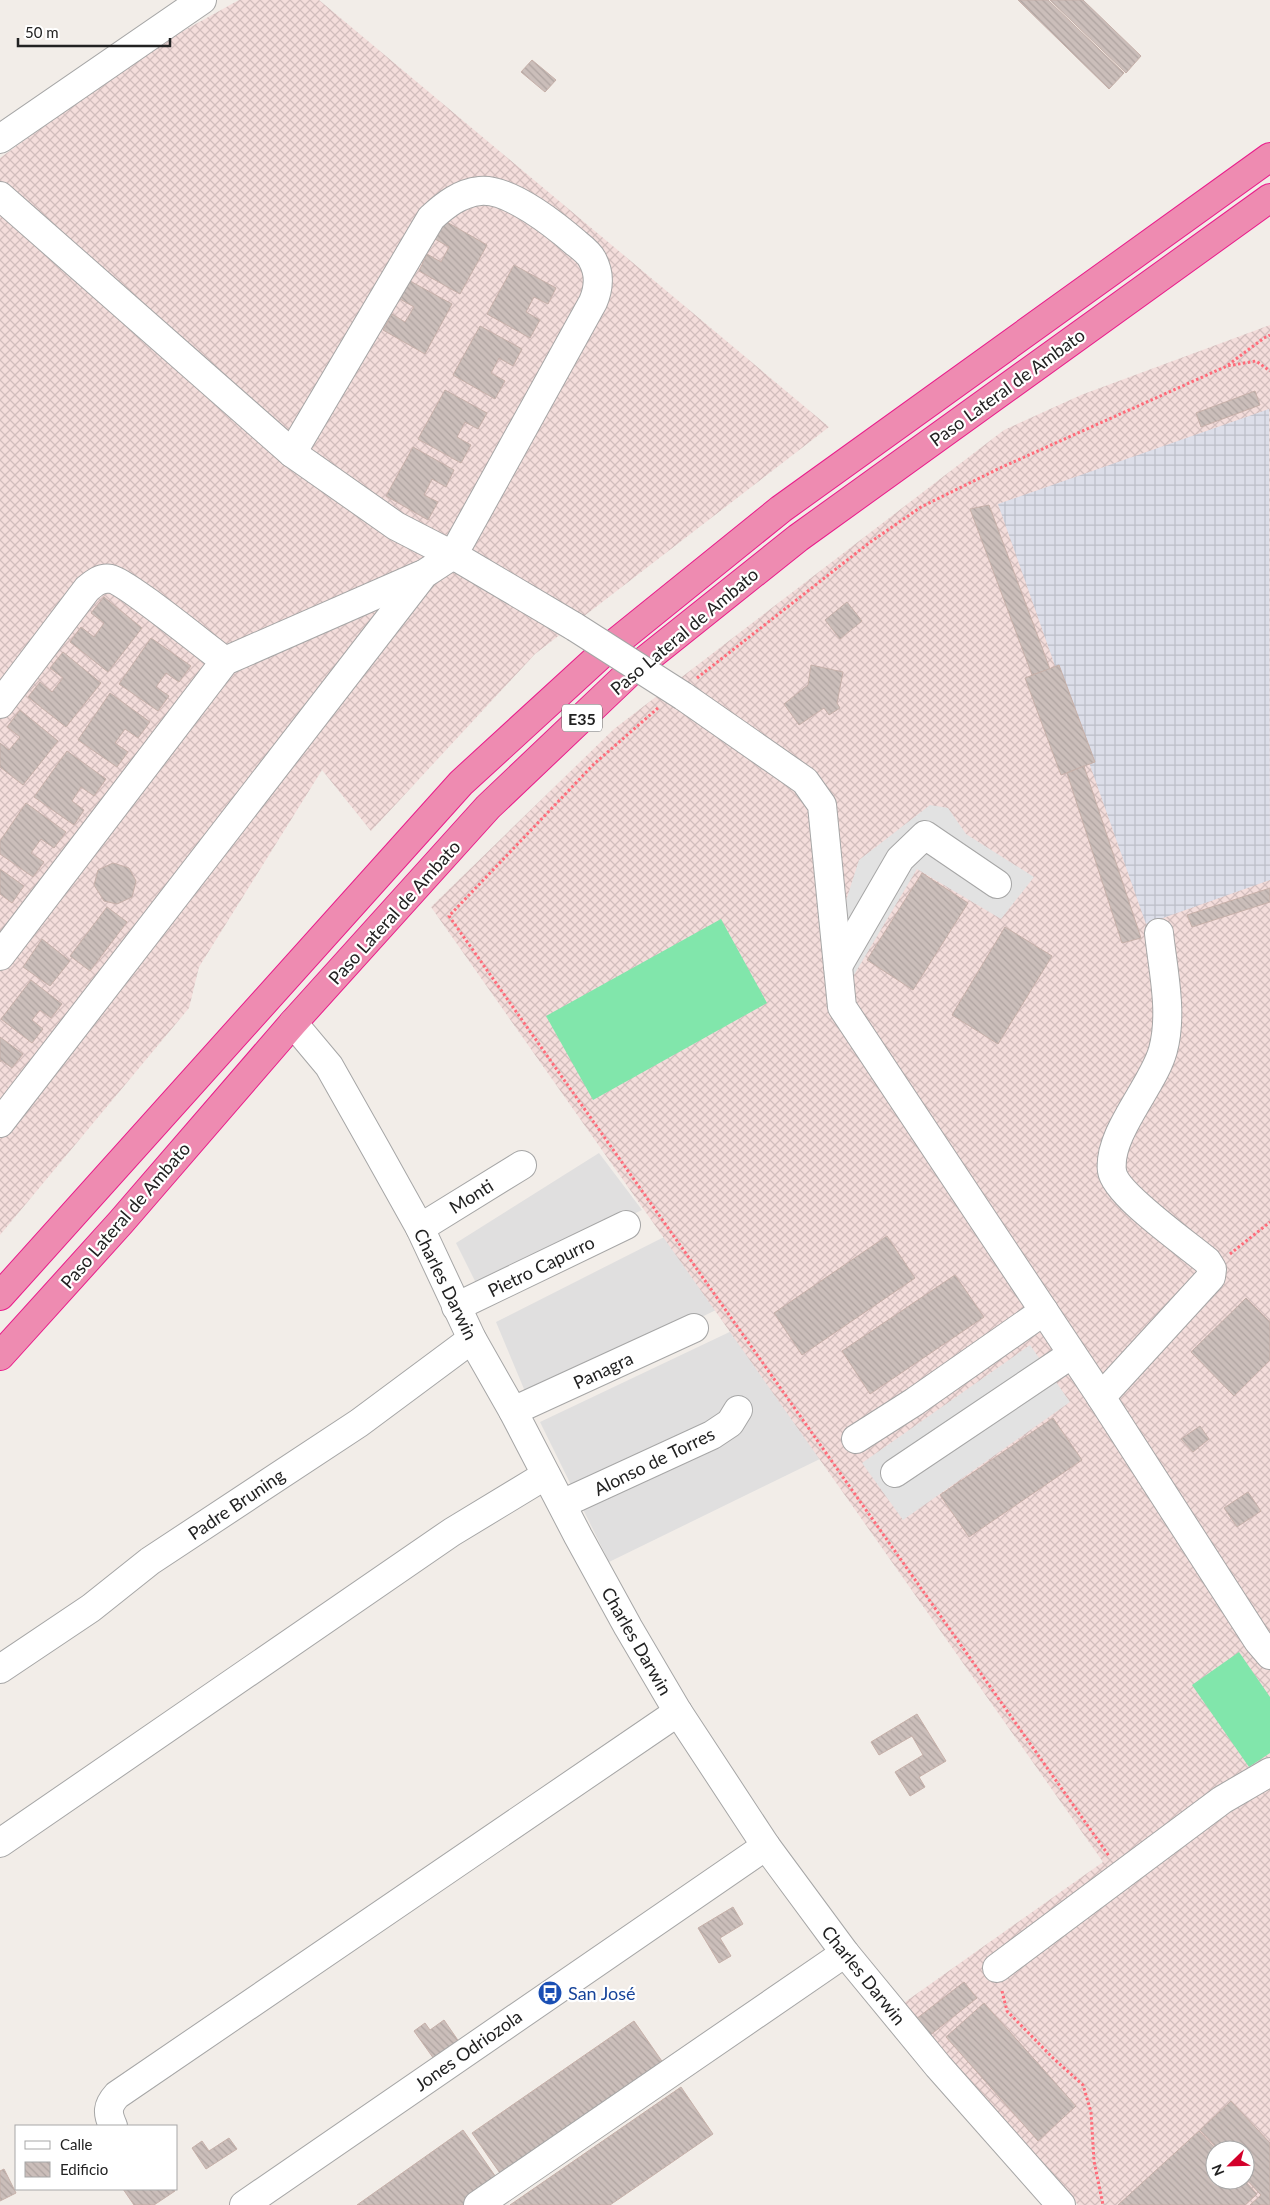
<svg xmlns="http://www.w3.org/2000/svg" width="1270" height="2205" viewBox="0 0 1270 2205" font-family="Lato,sans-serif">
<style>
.residential{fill:#e0dfdf}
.military{fill:url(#military-cross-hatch);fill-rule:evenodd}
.pitch{fill:#81e6ab}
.parking{fill:#e2e2e2}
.plaza{fill:url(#plaza-grid)}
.building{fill:url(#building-back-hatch);stroke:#c6b0a9}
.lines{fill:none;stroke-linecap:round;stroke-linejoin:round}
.minor-casing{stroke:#a6a6a6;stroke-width:30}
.highway-casing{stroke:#e91c8b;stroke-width:30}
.path{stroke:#ff6c7a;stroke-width:3;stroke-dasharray:2.5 2.5;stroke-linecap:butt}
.minor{stroke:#fff;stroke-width:28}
.highway{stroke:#ee8bb1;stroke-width:28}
.minor-bridge-casing{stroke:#a6a6a6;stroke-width:30;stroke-linecap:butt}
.minor-bridge{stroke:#fff;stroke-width:28}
.labels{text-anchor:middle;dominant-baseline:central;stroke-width:4.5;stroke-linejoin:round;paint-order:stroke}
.shield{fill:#fff;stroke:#646464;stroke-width:1}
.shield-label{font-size:16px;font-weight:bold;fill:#222}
.street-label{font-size:18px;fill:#222;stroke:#fff}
.transit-label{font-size:18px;fill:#164399;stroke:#fff;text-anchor:start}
</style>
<defs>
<pattern id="military-cross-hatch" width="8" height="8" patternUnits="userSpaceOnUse" patternTransform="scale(1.25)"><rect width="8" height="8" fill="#f4dddb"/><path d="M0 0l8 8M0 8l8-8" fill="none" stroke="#d1bdbc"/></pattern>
<pattern id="plaza-grid" width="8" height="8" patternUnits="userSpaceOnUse" patternTransform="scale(1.25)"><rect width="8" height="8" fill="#dcdee9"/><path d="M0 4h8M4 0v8" fill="none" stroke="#bcbec8"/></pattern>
<pattern id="building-back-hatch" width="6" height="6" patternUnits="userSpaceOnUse" patternTransform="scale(1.25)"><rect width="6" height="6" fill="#cbbeba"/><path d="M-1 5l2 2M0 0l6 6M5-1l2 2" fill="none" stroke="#aea3a0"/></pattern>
</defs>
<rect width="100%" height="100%" fill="#f2ede8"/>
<g class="residential">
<polygon points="599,1153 642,1210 479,1289 456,1243"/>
<polygon points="664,1237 718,1309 529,1401 496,1322"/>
<polygon points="738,1328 824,1457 609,1562 540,1422"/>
</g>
<g class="military">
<polygon points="239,0 319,0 829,427 535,654 371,831 322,770 199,967 189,1008 0,1235 0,158 149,50"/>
<path d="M1270 325V2205H1078L898 2007 1103 1862 431 907 614 729 1004 430 1081 395ZM1215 2150H1245V2180H1215Z"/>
</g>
<g class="pitch">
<polygon points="721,919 767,1003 593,1100 546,1016"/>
<polygon points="1239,1652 1270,1697 1270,1753 1249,1767 1192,1685"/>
</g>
<g class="parking">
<polygon points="930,805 948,808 966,834 1034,877 1001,919 917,869 848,985 843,910 859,860"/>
<polygon points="1030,1345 1070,1402 903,1520 862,1463"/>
</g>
<polygon class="plaza" points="1269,409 1270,880 1146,924 998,504"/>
<g class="building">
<polygon points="1018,0 1048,0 1124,73 1109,89"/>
<polygon points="1050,0 1083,0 1141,56 1126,73"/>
<polygon points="532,60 556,80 545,92 521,72"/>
<polygon points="445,221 487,245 460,294 419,271 427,254 441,262 449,247 435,239"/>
<polygon points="514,265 556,288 548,304 534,297 526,312 540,320 530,338 487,314"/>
<polygon points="410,281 452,304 425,354 383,330 392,314 405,322 414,307 400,299"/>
<polygon points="480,326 522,349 513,366 499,358 491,373 505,381 495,399 453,375"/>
<polygon points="445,390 487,413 478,429 465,422 457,437 471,445 461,463 418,439"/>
<polygon points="1255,391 1260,405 1201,427 1196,413"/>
<polygon points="413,447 454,470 446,487 432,479 424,495 438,502 428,520 386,496"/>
<polygon points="989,505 1050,669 1032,675 970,509"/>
<polygon points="104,597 142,628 108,672 70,642 81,627 94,637 104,623 91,613"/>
<polygon points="847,602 862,621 840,639 825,620"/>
<polygon points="151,638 191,666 179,682 166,673 156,687 169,696 158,711 119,684"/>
<polygon points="63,652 101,683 66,727 28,697 40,682 52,692 63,678 50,668"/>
<polygon points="811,665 843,672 837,703 840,708 829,715 824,708 799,725 784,704 808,685"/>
<polygon points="1059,665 1095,762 1061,775 1025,678"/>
<polygon points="110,693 150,722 138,738 125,729 115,743 128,752 117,767 78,740"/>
<polygon points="20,710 58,741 23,785 0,767 0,743 9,750 20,737 7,727"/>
<polygon points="67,751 106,779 94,796 81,787 72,801 84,810 74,825 34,797"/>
<polygon points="1084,766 1141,938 1122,943 1067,773"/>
<polygon points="26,803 66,832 54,848 41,839 31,853 44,862 33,877 0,854 0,841"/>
<polygon points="113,863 129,868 136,881 132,897 117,904 104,901 94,885 98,870"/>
<polygon points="0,869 24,886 12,903 0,894"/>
<polygon points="922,873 968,903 913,990 867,960"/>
<polygon points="1270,888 1270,902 1192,927 1187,915"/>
<polygon points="107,907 127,922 90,971 70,956"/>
<polygon points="1005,927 1052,956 998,1044 952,1015"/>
<polygon points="42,939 70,961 50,986 23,967"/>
<polygon points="31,980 62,1004 51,1018 40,1010 32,1020 43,1029 32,1043 1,1019"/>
<polygon points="0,1037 23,1054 12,1068 1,1060 0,1062"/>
<polygon points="887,1236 915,1278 802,1355 774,1313"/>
<polygon points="955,1275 984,1317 870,1394 842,1351"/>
<polygon points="1246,1298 1270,1322 1270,1360 1234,1396 1191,1352"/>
<polygon points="1053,1418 1082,1460 969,1537 940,1495"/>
<polygon points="1200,1426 1209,1439 1193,1452 1181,1439"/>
<polygon points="1248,1492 1261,1511 1237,1527 1224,1508"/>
<polygon points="917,1714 946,1761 919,1777 925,1787 910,1796 895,1772 923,1755 912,1736 879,1755 871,1742"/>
<polygon points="733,1907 743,1924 720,1938 731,1956 719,1963 698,1928"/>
<polygon points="964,1982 977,1998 929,2036 916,2019"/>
<polygon points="984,2003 1076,2106 1038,2141 946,2037"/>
<polygon points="444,2020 464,2049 439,2066 414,2031 425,2023 430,2030"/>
<polygon points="634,2021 666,2067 504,2179 472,2133"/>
<polygon points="681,2087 713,2134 610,2205 510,2205"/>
<polygon points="1231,2101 1270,2143 1270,2205 1250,2205 1261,2195 1245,2178 1245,2150 1219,2150 1200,2130"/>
<polygon points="463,2130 498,2180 462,2205 357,2205"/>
<polygon points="1199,2131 1217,2150 1215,2150 1215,2180 1244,2180 1257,2194 1245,2205 1118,2205"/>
<polygon points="229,2138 237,2149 206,2169 192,2148 202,2141 209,2151"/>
<polygon points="4,2169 16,2193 0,2201 0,2171"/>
<polygon points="123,2189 174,2189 175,2191 154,2205 134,2205"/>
</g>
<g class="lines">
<defs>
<g id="minor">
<polyline points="0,139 202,0"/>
<polyline points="0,196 292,453 396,526 460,559 575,627"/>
<polyline points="683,696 805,781 822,805 842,1007 1101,1397 1258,1641 1270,1655"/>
<path d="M0 704 87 589C94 583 101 577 111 579 125 581 207 648 225 661"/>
<polyline points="0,956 225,661 421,575"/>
<polyline points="838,966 900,859 925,835 997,884"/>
<polyline points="293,1023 329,1066 377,1151 420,1228 472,1339 513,1411 578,1536 628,1627 678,1712 766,1846 845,1953 938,2066 1061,2205"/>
<path d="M0 1123 424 574 453 555 593 302C599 288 600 273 592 259 589 253 581 247 576 243 555 225 509 188 480 191 460 193 445 205 431 218L292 453"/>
<polyline points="420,1228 522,1165"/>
<polyline points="456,1307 626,1225"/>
<path d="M1101 1397 1211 1277 1212 1269 1207 1261C1187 1244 1115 1194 1112 1171 1107 1134 1154 1085 1163 1050 1173 1013 1163 971 1159 933"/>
<polyline points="513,1411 694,1328"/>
<polyline points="856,1439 914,1402 1044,1311"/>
<polyline points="895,1473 1072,1354"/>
<polyline points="562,1504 712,1435 730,1423 738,1410"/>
<polyline points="0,1669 91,1608 150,1561 359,1423 472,1339"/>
<polyline points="0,1843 452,1532 546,1475"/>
<polyline points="997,1968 1222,1800 1270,1772"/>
<path d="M113 2126C107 2113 107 2106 117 2095L678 1712"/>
<polyline points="244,2205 766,1846"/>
<polyline points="478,2205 845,1953"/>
</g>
<g id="highway">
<polyline points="0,1296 461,783 604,652 781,509 1270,157"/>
<polyline points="0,1356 121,1222 293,1023 488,807 629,673 798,538 1270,198"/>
</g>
</defs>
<use href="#minor" class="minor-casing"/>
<use href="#highway" class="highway-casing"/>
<g class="path">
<polyline points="1228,365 1264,338 1270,335"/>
<polyline points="697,678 869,543 921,507 1000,468 1227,366 1256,361 1270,371"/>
<polyline points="658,708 594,764 449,916 1109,1856"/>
<polyline points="1230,1254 1270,1222"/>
<polyline points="1002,1991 1007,2011 1053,2058 1083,2085 1091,2112 1094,2161 1103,2205"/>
</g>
<use href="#minor" class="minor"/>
<use href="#highway" class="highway"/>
<defs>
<polyline id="minor-bridge" points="575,627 683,696"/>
</defs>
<use href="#minor-bridge" class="minor-bridge-casing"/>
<use href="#minor-bridge" class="minor-bridge"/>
</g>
<defs>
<symbol id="bus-disc" viewBox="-11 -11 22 22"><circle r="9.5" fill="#1a4fb4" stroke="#fff"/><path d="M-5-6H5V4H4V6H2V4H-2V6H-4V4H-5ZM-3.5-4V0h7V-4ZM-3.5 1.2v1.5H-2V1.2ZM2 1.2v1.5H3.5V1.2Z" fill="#fff"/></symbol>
</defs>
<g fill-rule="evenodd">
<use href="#bus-disc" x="536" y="1979" width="28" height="28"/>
</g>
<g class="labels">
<rect class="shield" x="562" y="704.5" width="40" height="27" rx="4"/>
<g class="shield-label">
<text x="582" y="718">E35</text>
</g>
<g class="street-label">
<text transform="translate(1007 387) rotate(-36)">Paso Lateral de Ambato</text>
<text transform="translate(684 631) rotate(-40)">Paso Lateral de Ambato</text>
<text transform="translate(394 912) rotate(-48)">Paso Lateral de Ambato</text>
<text transform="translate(471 1196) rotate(-32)">Monti</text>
<text transform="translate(125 1215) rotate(-49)">Paso Lateral de Ambato</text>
<text transform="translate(541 1266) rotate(-26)">Pietro Capurro</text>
<text transform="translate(446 1284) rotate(64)">Charles Darwin</text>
<text transform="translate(603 1370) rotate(-25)">Panagra</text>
<text transform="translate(654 1461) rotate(-26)">Alonso de Torres</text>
<text transform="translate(236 1504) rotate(-34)">Padre Bruning</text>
<text transform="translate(637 1641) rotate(60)">Charles Darwin</text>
<text transform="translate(864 1975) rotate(51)">Charles Darwin</text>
<text transform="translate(468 2050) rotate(-35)">Jones Odriozola</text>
</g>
<g class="transit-label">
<text x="568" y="1993">San José</text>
</g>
</g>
<rect x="15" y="2125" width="162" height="65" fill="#ffffff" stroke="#a7a7a7"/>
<rect x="25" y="2141" width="25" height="8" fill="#ffffff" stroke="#a7a7a7"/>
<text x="60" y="2150" font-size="15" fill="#222222">Calle</text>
<rect x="25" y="2162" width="25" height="15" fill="url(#building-back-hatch)" stroke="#a7a7a7"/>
<text x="60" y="2175" font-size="15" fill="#222222">Edificio</text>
<g transform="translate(1230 2165) rotate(247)"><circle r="24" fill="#ffffff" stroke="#a7a7a7"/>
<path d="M0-4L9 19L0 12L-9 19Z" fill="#d3002a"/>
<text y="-8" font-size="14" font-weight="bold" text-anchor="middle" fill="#222222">N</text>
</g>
<path d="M18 38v8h152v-8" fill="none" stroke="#222222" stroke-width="2.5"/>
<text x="25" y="38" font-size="15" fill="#222222" stroke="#ffffff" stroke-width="4" paint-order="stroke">50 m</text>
</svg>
